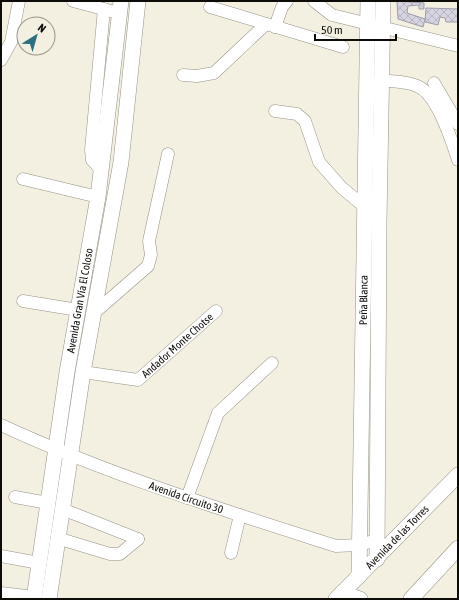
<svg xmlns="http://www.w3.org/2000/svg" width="459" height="600" viewBox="0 0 459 600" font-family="'Asap Condensed',sans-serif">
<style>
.building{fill:url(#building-cross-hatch);stroke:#9f9daa}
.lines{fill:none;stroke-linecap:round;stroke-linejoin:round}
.minor-casing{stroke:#969285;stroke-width:13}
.major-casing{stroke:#969285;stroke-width:16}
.minor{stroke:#fff;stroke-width:12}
.major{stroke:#fff;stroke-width:15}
.labels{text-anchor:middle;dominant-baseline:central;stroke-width:3;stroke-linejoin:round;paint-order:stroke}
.street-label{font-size:11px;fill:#0d0b07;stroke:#f3efe1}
</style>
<defs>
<pattern id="building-cross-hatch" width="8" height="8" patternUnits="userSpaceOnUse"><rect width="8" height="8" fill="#d6d4e1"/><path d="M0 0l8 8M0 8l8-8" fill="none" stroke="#b6b5c0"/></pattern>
</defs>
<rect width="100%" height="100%" fill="#f3efe1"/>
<g class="building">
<polygon points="397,1 424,3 424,9 419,9 419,5 408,6 407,13 425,19 423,27 398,19"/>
<polygon points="426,8 458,9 458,22 446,22 445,18 440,17 438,25 425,22"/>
</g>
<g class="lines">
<defs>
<g id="minor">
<polyline points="73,1 111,11"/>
<polyline points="314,1 332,15 458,46"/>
<polyline points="210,7 343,47"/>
<polyline points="275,27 282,7 287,1"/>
<polyline points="1,60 11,42 19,1"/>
<polyline points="183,75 197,76 214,73 266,24"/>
<path d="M380 80C392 82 406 81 417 86 437 93 452 141 458 160"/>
<polyline points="434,83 458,124"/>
<polyline points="275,111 297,114 305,121 319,162 342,188 365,207"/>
<polyline points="101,170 92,160 91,150 104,9"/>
<polyline points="23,179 98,197"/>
<polyline points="23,301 78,310"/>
<polyline points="94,313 148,266 151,255 149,241 168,154"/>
<path id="s1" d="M83 372 138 380 216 311"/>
<path id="s2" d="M1 425C109 475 223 510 336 546L359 545 377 540"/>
<polyline points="15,497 48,503"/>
<polyline points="187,498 218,413 272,363"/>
<polyline points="62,509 138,539"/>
<polyline points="57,538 110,554 120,554 138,539"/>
<polyline points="231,553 240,515"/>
<polyline points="1,556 39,563"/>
<polyline points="1,593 34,597"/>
</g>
<g id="major">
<polyline points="377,559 379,221 383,1"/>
<path id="s3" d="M359 576 368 1"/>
<polyline points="342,593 360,599"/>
<path id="s4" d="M34 599 67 372 98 197 121 1"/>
<polyline points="49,599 83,372 121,162 138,1"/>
<path id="s5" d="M336 599 458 475"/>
<polyline points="411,599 458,548"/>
</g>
</defs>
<use href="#minor" class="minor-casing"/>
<use href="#major" class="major-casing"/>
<use href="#minor" class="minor"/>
<use href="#major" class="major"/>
</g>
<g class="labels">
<g class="street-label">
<text stroke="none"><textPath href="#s4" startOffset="302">Avenida Gran Vía El Coloso</textPath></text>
<text stroke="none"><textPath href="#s3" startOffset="276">Peña Blanca</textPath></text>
<text stroke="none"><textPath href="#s1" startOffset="108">Andador Monte Chotse</textPath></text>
<text stroke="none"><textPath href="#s2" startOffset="199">Avenida Circuito 30</textPath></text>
<text stroke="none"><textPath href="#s5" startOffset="87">Avenida de las Torres</textPath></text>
</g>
</g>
<rect width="459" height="600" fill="none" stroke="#0d0b07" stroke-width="4"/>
<g transform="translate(36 36) rotate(37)"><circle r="19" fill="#f3efe1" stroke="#97948a"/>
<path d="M0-3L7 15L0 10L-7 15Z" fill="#2c6f80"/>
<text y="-6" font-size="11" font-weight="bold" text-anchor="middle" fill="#0d0b07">N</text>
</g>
<path d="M315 34v6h81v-6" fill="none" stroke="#0d0b07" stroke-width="2"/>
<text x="321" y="34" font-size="12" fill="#0d0b07" stroke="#f3efe1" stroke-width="3" paint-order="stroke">50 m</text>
</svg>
